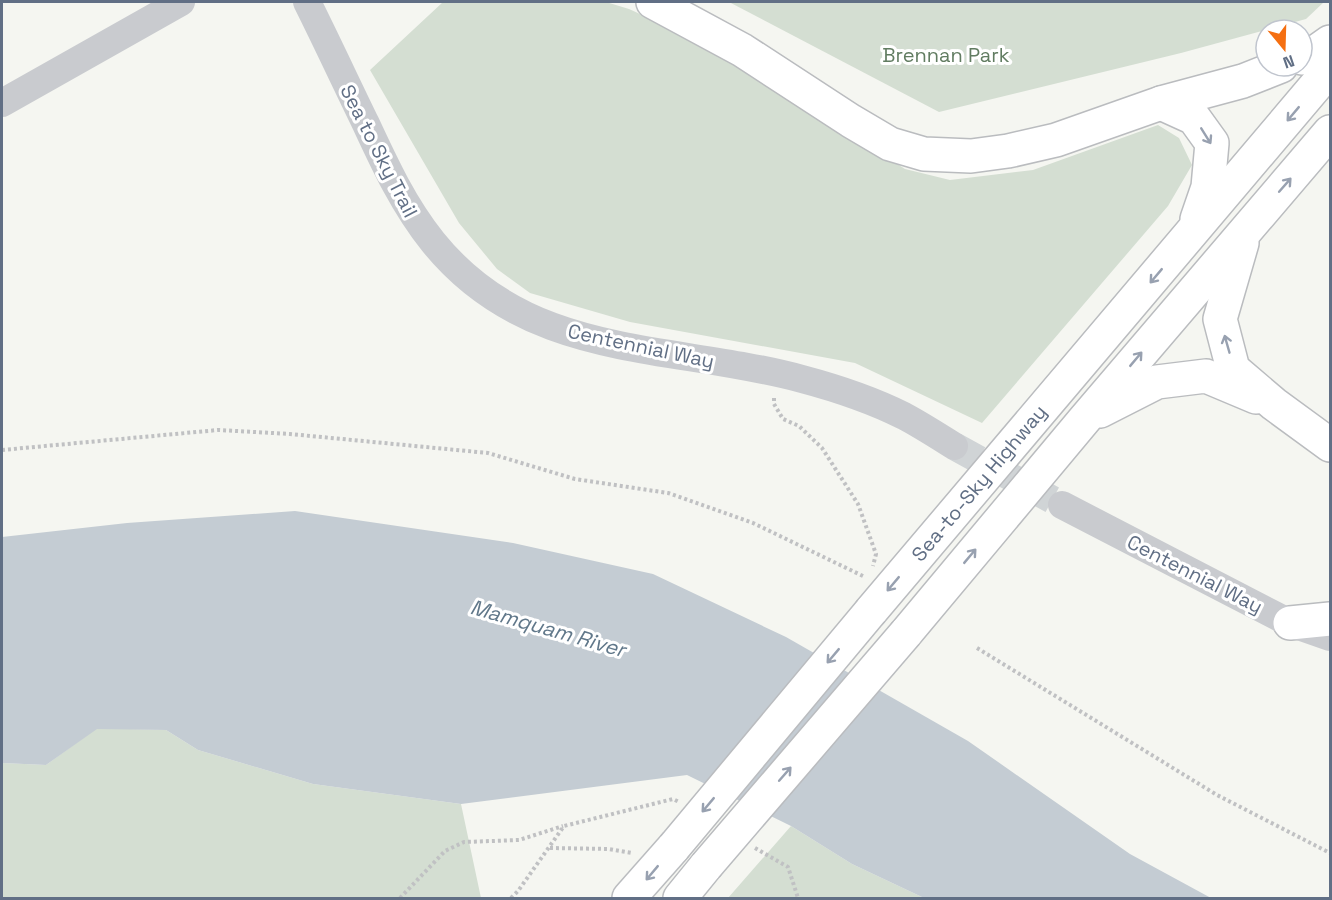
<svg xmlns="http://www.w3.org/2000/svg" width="1332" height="900" viewBox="0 0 1332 900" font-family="'Space Grotesk',sans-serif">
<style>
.green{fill:#d4ded2}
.water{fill:#c4ccd3}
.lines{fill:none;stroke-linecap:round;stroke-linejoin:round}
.minor-tunnel{stroke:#d0d4d6;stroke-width:28;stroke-dasharray:28 14;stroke-linecap:butt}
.highway-casing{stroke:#babcbf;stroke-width:36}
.path{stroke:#c0c1c3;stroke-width:4;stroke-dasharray:3 3;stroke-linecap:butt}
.minor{stroke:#c9cbcf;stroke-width:28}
.highway{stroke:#fff;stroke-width:33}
.highway-bridge-casing{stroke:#babcbf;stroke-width:36;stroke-linecap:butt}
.highway-bridge{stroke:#fff;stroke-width:33}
.oneway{stroke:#98a1b0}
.labels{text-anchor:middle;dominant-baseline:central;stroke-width:6;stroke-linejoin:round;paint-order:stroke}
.park-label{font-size:20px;fill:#617c61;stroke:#fff}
.street-label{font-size:20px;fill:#616f85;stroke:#fff}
.water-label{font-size:21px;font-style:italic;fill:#61788a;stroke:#fff}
</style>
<rect width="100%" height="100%" fill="#f5f6f1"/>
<g class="green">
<polygon points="443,2 606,2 629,9 726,53 905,169 950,180 1033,170 1158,125 1179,138 1192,165 1168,206 982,423 855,363 630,322 530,293 497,269 459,223 370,70"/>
<polygon points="729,2 1324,2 1306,19 1181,53 939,112"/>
<polygon points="97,728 166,730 198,750 313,784 461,804 481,898 2,898 2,763 46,765"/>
<polygon points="791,826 852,864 924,898 728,898"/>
</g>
<polygon class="water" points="295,511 513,543 653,574 786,637 968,741 1130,854 1211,898 924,898 852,864 791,826 687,775 461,804 313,784 198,750 166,730 97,729 46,765 2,763 2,537 127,523"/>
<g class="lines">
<polyline class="minor-tunnel" points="954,446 1062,505"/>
<defs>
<g id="highway">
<polyline points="653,2 742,50 851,121 890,144 924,154 971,156 1008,151 1056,140 1161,103 1243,81 1281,66"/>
<polyline points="1302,58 1313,54 1330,42"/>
<polyline points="1161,103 1194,118 1212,143 1208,187 1197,219"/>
<polyline points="1242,243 1220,319 1233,369 1274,404 1330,445"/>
<polyline points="1100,411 1157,382 1206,376 1256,397"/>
<polyline points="871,611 1330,69"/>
<polyline points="1290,623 1330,619"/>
<polyline points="906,633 1084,420 1330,132"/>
<polyline points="629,898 674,847"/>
<polyline points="680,898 706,866"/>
</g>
</defs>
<use href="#highway" class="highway-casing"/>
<g class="path">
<polyline points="774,398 774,404 783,419 799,426 822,448 858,504 876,554 873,566"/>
<polyline points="2,450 218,430 290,434 488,453 575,479 668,493 753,523 865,577"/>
<polyline points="977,648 1217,795 1330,853"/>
<polyline points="550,848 609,849 632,853"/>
<polyline points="755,848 788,867 798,898"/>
<polyline points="400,898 445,851 464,842 519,840 563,826"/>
<polyline points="511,898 518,891 564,826 673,799 679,802"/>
</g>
<g class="minor">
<path d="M307 2C327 42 346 83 366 124 385 165 404 206 433 242 529 361 669 343 802 379 836 388 872 400 904 416 921 425 938 436 954 446"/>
<polyline points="2,103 181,2"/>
<polyline points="1062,505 1290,623 1330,637"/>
</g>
<use href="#highway" class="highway"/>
<defs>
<g id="highway-bridge">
<polyline points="674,847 871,611"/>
<polyline points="706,866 906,633"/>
</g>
</defs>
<use href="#highway-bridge" class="highway-bridge-casing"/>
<use href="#highway-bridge" class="highway-bridge"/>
</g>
<defs><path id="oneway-shaft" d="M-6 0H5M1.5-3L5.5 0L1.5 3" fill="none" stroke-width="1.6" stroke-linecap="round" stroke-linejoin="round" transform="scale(1.5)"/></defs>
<g class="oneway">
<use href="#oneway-shaft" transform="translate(1293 114) rotate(130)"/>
<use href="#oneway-shaft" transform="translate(1206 136) rotate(58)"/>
<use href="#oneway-shaft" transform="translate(1285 185) rotate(-49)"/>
<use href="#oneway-shaft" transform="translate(1156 276) rotate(130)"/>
<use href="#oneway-shaft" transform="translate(1227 344) rotate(-106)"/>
<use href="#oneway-shaft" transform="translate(1136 359) rotate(-50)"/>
<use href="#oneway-shaft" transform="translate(970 556) rotate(-50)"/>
<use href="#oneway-shaft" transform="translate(893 584) rotate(130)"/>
<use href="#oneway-shaft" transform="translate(833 656) rotate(130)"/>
<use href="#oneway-shaft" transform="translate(785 774) rotate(-49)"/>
<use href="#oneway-shaft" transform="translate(708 805) rotate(130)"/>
<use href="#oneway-shaft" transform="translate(652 873) rotate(130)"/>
</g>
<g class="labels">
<g class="park-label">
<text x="946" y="55">Brennan Park</text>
</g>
<g class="street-label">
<text transform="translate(379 151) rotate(63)">Sea to Sky Trail</text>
<text transform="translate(641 346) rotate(12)">Centennial Way</text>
<text transform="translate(979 483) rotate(-50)">Sea-to-Sky Highway</text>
<text transform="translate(1195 574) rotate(27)">Centennial Way</text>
</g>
<g class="water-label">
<text transform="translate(548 628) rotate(16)">Mamquam River</text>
</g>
</g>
<rect width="1332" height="900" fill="none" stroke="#616f85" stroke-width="6"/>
<g transform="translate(1284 48) rotate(161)"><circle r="28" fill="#ffffff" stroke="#c0c5ce" stroke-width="1.5"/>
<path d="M0-4.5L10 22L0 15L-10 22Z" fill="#f56f11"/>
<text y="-9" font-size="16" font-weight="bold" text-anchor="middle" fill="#616f85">N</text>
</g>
</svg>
